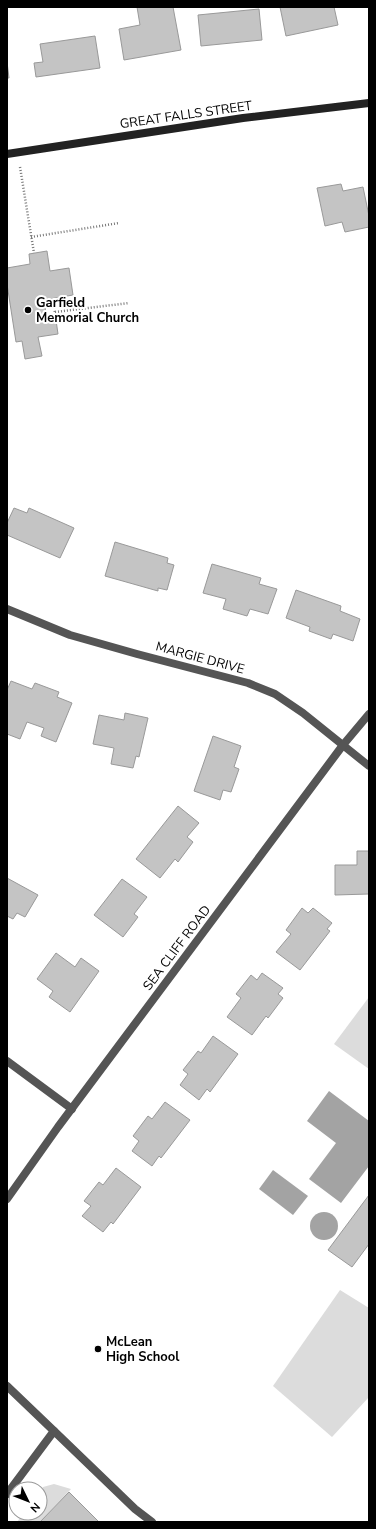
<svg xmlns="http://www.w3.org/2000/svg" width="376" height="1529" viewBox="0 0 376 1529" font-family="'Nunito Sans',sans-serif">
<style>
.green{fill:#dcdcdc}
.water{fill:#a3a3a3}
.building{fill:#c4c4c4;stroke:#999}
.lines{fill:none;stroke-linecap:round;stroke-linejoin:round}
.path{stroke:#777;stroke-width:2.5;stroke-dasharray:1 2;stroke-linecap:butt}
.lane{stroke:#555;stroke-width:8}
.street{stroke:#555;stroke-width:8}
.secondary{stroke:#222;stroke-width:8}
.poi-dot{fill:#000;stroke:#fff;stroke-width:1.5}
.labels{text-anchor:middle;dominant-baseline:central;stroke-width:4;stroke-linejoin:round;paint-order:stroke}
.street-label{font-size:13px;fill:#000;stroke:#fff}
.poi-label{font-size:13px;font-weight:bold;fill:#000;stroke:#fff;text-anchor:start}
</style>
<rect width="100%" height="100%" fill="#fff"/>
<g class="green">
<polygon points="369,997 369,1069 334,1044"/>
<polygon points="340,1290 369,1308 369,1397 332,1437 273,1386"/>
<polygon points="54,1484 71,1489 40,1522 17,1522 24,1513 40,1513 40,1491 43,1487"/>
</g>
<g class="water">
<polygon points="329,1091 369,1121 369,1166 341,1203 309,1179 336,1143 307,1121"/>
<polygon points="273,1170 308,1196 293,1215 259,1189"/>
<circle cx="324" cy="1226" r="14"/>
</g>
<g class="building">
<polygon points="137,7 173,7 181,50 124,60 119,29 140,25"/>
<polygon points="280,7 334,7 338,25 286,36"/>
<polygon points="259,9 262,40 201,46 198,15"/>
<polygon points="95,36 100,68 36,77 34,63 43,62 40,44"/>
<polygon points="7,62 9,78 7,78"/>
<polygon points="341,184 343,191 363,187 369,216 369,227 345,232 342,222 325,226 317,188"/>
<polygon points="47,251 50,271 69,268 73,295 44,300 47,321 56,320 58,334 38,337 42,356 25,359 22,341 16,342 7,284 7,268 30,264 29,254"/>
<polygon points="14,508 27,513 29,508 74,528 60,558 7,535 7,523"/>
<polygon points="115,542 168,558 167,563 174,565 167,590 158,588 158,591 105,576"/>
<polygon points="212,564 261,578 259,584 277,589 268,614 250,609 247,616 223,609 226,599 203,593"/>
<polygon points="296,590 341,606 340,611 360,619 353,641 333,634 331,639 309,631 310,627 286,618"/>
<polygon points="11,681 32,689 35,683 59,692 57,697 72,703 56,742 41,736 44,728 27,722 20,739 7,734 7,690"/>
<polygon points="125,713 148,718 139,757 136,756 133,768 111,764 114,748 93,744 99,715 124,720"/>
<polygon points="213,736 241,746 234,767 239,769 231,792 223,790 220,800 194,791"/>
<polygon points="178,806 199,823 187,837 193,842 178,862 175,859 160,878 136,859"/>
<polygon points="357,851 369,851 369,894 335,895 335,865 357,865"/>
<polygon points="7,878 38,895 25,917 17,913 13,919 7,916"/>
<polygon points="122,879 147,897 134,914 138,917 123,937 94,915"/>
<polygon points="302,908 308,913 313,908 332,923 327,929 330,931 300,970 276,952 291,934 286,930"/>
<polygon points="56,953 75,967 81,958 99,971 70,1012 49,997 53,991 37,979"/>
<polygon points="262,973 283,988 278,994 283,998 268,1018 266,1016 252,1035 227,1017 241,998 236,994 251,975 257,980"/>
<polygon points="213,1036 238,1054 210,1092 207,1089 199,1100 180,1085 188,1074 183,1070 198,1051 201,1053"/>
<polygon points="165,1102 190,1120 161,1158 159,1156 152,1166 132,1151 139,1141 133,1136 148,1116 152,1119"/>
<polygon points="116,1168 141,1187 113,1224 111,1222 103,1232 82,1216 91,1206 84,1201 99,1182 103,1185"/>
<polygon points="369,1195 369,1244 352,1267 328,1250"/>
<polygon points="69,1492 99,1522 40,1522"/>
</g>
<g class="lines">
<g class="path">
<polyline points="20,167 34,253"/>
<polyline points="31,237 119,223"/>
<polyline points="53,299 56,320"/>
<polyline points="55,312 129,303"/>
</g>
<polyline class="lane" points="7,1494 54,1431 135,1509 152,1522"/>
<g class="street">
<polyline points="7,609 70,635 137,654 248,683 275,694 303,713 369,766"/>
<polyline points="7,1061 72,1109"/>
<polyline points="7,1199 58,1127 343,745 369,714"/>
<polyline points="7,1386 54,1431"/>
</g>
<polyline class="secondary" points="7,154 243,118 369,103"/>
</g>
<g class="poi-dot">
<circle cx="28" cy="310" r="4"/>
<circle cx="98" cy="1349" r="4"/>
</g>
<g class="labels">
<g class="street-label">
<text transform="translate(186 115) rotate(-8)">GREAT FALLS STREET</text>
<text transform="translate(200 658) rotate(15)">MARGIE DRIVE</text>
<text transform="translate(177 948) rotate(-53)">SEA CLIFF ROAD</text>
</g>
<g class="poi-label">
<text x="36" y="303">Garfield<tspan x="36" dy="15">Memorial Church</tspan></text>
<text x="106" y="1342">McLean<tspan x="106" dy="15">High School</tspan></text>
</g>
</g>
<rect width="376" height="1529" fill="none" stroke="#000000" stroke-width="16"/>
<g transform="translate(28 1501) rotate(133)"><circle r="19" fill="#ffffff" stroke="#999999"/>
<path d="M0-3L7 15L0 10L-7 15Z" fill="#000000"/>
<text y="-6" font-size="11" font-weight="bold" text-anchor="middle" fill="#000000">N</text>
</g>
</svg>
